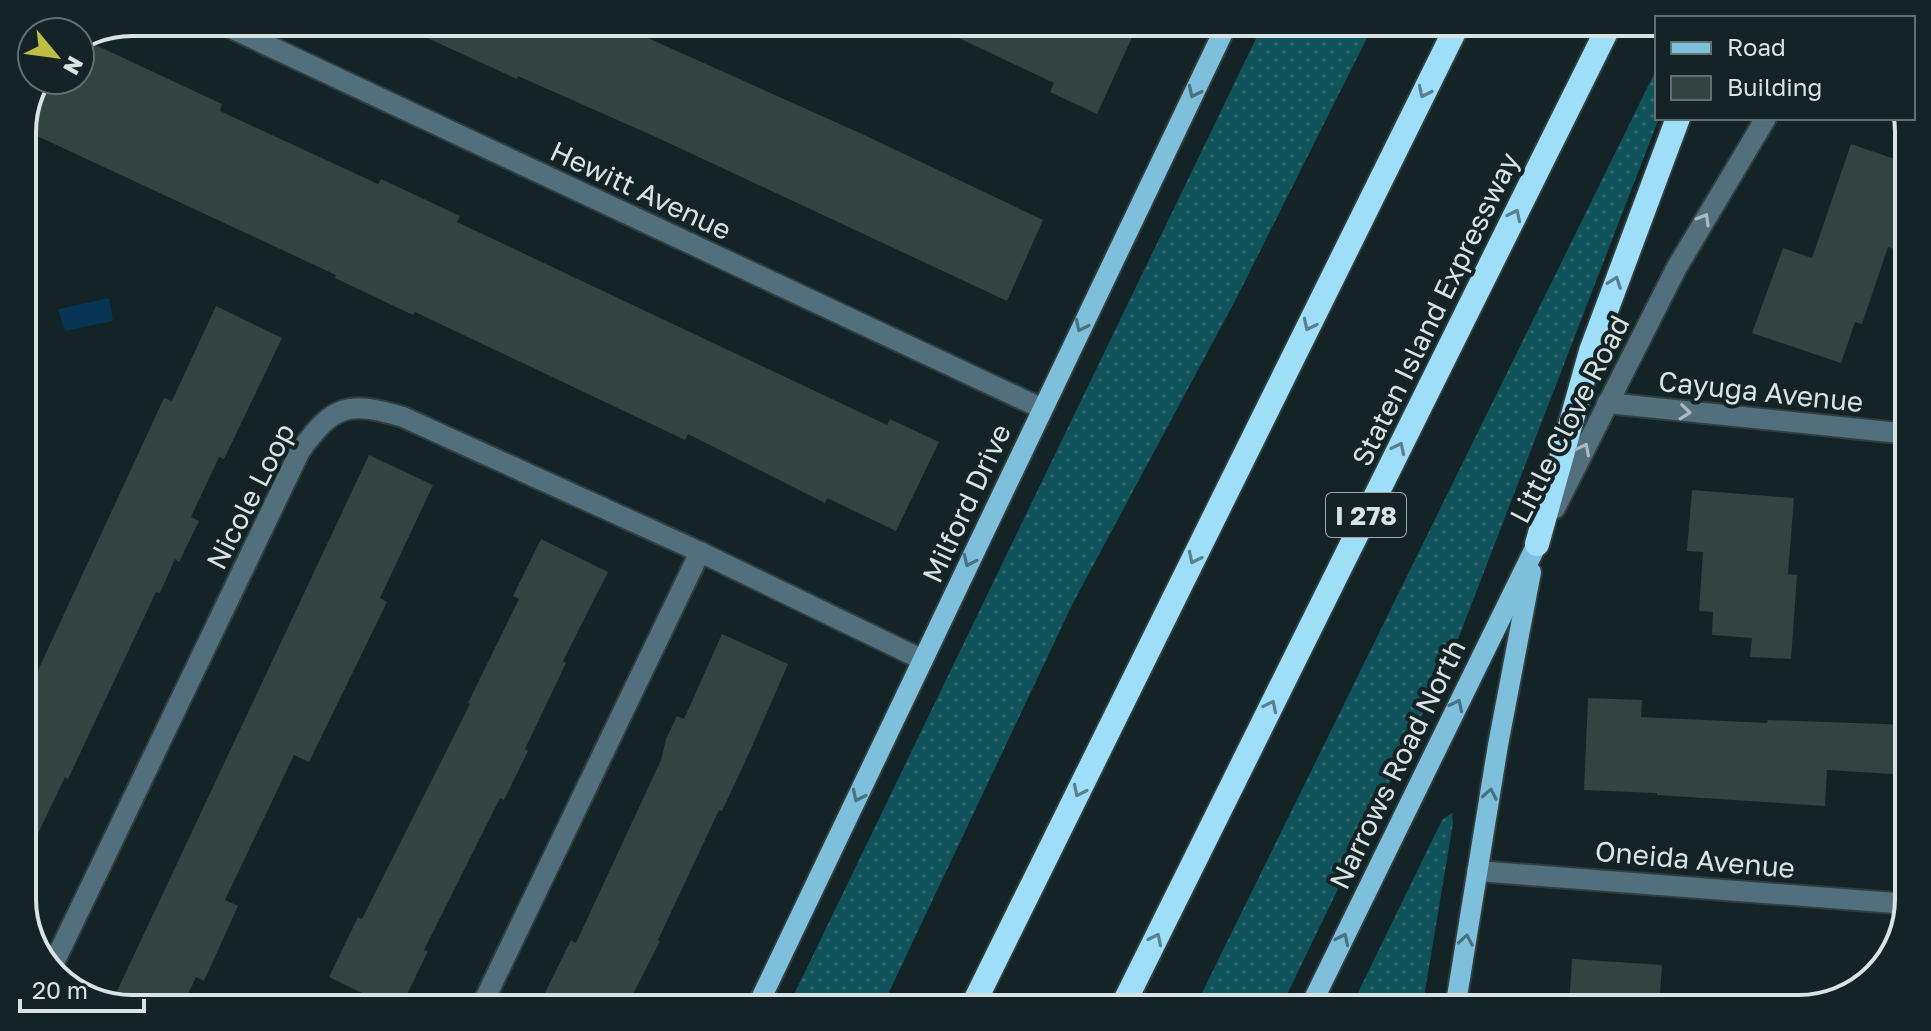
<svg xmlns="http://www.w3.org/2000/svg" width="1931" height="1031" viewBox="0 0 1931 1031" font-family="'Golos Text',sans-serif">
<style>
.grass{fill:url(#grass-dots)}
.water{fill:#083555}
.building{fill:#334341}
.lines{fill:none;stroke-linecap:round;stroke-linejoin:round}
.minor-casing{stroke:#303e40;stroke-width:24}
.major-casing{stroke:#303e40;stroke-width:24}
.highway-casing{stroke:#303e40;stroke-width:28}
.minor{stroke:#516f7d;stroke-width:20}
.major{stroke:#7ec0dc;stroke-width:20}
.highway{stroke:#9fdef9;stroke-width:24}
.oneway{stroke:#497280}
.oneway2{stroke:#5a808f}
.oneway3{stroke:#aabac0}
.labels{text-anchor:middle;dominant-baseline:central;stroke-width:8;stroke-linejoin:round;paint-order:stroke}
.shield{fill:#142325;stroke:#9fa9ab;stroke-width:2}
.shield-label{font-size:26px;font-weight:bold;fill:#dae3e4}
.street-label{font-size:28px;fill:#dae3e4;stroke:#142325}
.rim{fill:none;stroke:#dae3e4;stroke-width:4}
</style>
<defs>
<pattern id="grass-dots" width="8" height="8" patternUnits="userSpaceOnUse" patternTransform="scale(2)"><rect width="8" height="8" fill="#105259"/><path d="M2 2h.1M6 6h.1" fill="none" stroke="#326b71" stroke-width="1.8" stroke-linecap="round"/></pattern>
</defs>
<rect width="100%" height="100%" fill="#142325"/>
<g class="grass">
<polygon points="1264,22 1375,22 1236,299 1073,603 881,1009 787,1009"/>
<polygon points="1657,68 1657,118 1659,118 1455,647 1280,1009 1194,1009"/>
<polygon points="1452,813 1453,823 1422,1009 1350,1009 1442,820"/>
</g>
<polygon class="water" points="109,298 113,321 65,331 58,309"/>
<g class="building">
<polygon points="392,22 612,22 862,134 1043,220 1007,301 658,138 518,76 517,79"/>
<polygon points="925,22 1139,22 1097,114 1050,92 1054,83"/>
<polygon points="87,41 222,104 220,111 378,184 381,179 460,216 457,222 887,425 890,419 939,442 896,531 827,498 825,503 688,434 685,440 415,312 413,315 375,297 335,278 336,275 22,129 43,80 80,80 80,43"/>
<polygon points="1851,144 1909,164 1909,254 1888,247 1862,324 1855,322 1841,363 1752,333 1783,248 1812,258"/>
<polygon points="216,306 282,338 224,459 219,457 191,517 199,521 179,562 175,559 160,593 156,592 68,779 65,777 22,867 22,705 164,398 172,401"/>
<polygon points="369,455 433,485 380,598 387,602 309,762 294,755 225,900 238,906 204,981 196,977 181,1009 132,1009 111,1004"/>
<polygon points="1692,490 1794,498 1788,574 1797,575 1791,659 1750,657 1752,638 1712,635 1713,612 1699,611 1703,552 1687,551"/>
<polygon points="541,539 608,572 563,661 566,663 525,749 528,751 504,800 500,798 424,950 428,951 400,1009 395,1009 329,977 358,917 362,919 470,704 468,703 519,599 513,596"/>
<polygon points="722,634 788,664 750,751 722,811 719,810 658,940 660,941 628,1004 621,1009 537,1009 571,940 576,943 661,760 666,739 677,716 684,719"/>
<polygon points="1588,698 1642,700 1641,717 1767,723 1768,720 1909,725 1909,775 1827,770 1825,806 1657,795 1657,793 1584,790"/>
<polygon points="1572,959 1662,965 1659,1009 1569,1009"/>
</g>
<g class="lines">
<defs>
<g id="minor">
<polyline points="218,22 1041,408"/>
<polyline points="1607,403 1909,434"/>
<polyline points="1555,508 1677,267 1766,118"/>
<polyline points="700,552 923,660"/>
<polyline points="1477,871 1908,904"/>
<path d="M51 969 300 451C334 404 348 401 403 417L700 552 480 1009"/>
</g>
<g id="major">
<polyline points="756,1009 1228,22"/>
<polyline points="1309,1009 1537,544"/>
<polyline points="1455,1009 1498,745 1531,572"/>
</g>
<g id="highway">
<polyline points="1537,544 1591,351 1678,118"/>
<polyline points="971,1009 1459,22"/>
<polyline points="1121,1009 1611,22"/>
</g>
</defs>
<use href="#minor" class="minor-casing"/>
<use href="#major" class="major-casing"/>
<use href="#highway" class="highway-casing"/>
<use href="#minor" class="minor"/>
<use href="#major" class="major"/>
<use href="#highway" class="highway"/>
</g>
<defs><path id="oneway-chevron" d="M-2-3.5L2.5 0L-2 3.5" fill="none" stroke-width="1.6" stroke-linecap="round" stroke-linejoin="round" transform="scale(2)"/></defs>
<g class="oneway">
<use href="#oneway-chevron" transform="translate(1194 92) rotate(116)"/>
<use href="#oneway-chevron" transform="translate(1081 326) rotate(116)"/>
<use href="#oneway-chevron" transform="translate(969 561) rotate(115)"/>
<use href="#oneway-chevron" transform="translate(1457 705) rotate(-64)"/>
<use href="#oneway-chevron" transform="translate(1490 794) rotate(-80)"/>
<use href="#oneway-chevron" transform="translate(858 796) rotate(116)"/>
<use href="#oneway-chevron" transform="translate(1343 939) rotate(-64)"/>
<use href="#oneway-chevron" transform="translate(1466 940) rotate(-81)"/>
</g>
<g class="oneway2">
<use href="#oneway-chevron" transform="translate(1424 92) rotate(116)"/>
<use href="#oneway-chevron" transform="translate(1515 215) rotate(-64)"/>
<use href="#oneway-chevron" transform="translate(1615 282) rotate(-70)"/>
<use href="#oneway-chevron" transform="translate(1309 325) rotate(116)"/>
<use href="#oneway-chevron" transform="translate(1399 448) rotate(-64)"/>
<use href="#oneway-chevron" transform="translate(1194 558) rotate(116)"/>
<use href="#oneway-chevron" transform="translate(1271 706) rotate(-64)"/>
<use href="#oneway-chevron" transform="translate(1079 791) rotate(116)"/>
<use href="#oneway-chevron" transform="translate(1156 939) rotate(-64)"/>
</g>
<g class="oneway3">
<use href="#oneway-chevron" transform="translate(1704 219) rotate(-60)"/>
<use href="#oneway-chevron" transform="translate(1685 412) rotate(6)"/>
<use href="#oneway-chevron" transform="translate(1584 449) rotate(-63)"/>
</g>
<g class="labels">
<rect class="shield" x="1326" y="493" width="80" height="44" rx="6"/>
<g class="shield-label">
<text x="1366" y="515">I 278</text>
</g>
<g class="street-label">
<text transform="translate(641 190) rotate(25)">Hewitt Avenue</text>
<text transform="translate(1435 309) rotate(-64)">Staten Island Expressway</text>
<text transform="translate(1761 391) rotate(6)">Cayuga Avenue</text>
<text transform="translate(1569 419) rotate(-63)">Little Clove Road</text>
<text transform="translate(250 496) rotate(-63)">Nicole Loop</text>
<text transform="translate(966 503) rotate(-65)">Milford Drive</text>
<text transform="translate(1397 764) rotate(-64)">Narrows Road North</text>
<text transform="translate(1695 859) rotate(5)">Oneida Avenue</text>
</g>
</g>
<path d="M0 0H1931V1031H0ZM132 36H1799A96 96 0 0 1 1895 132V899A96 96 0 0 1 1799 995H132A96 96 0 0 1 36 899V132A96 96 0 0 1 132 36Z" fill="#142325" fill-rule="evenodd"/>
<path class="rim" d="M132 36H1799A96 96 0 0 1 1895 132V899A96 96 0 0 1 1799 995H132A96 96 0 0 1 36 899V132A96 96 0 0 1 132 36Z"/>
<rect x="1655" y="16" width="260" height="104" fill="#142325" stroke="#637071" stroke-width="2"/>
<rect x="1671" y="42" width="40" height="12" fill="#7ec0dc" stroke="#637071" stroke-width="2"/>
<text x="1727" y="56" font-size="24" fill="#dae3e4">Road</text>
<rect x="1671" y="76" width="40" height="24" fill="#334341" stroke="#637071" stroke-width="2"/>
<text x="1727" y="96" font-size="24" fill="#dae3e4">Building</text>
<g transform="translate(56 56) rotate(119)"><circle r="38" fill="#142325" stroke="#637071" stroke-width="2"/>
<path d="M0-6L14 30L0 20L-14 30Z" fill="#c0be40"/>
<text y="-12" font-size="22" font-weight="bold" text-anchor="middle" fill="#dae3e4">N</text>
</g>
<path d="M20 999v12h124v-12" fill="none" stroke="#dae3e4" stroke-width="4"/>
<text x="32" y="999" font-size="24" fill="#dae3e4" stroke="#142325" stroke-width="6" paint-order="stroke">20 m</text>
</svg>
